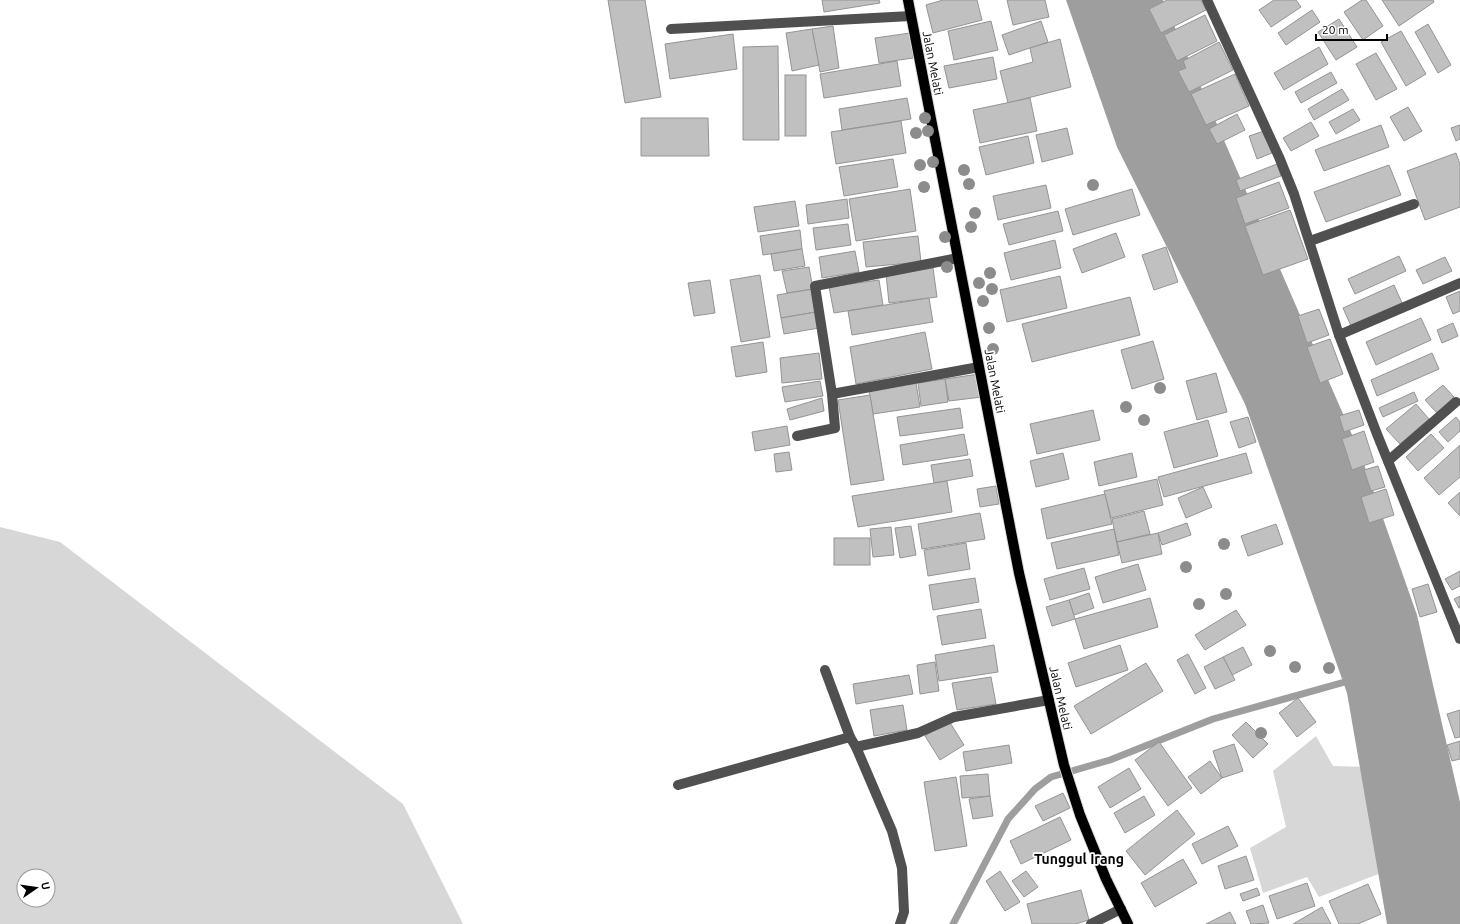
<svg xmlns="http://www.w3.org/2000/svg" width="1460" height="924" viewBox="0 0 1460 924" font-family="Ubuntu,sans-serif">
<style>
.green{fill:#d7d7d7;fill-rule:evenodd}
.water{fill:#9e9e9e}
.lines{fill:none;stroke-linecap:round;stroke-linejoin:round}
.stream{stroke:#9e9e9e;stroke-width:7}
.building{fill:#c0c0c0;stroke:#949494}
.major-casing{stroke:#dbdbdb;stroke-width:12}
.minor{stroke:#505050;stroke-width:10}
.major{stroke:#000;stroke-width:10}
.tree{fill:#8c8c8c}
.labels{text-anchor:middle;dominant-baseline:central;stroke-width:3.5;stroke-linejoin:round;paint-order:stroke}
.street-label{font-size:12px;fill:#000;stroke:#fff}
.quarter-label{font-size:14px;font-weight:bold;fill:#000;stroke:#fff}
</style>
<rect width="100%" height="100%" fill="#fff"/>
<g class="green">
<path d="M0 527 60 542 403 804 463 924H0ZM24 876H48V900H24Z"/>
<polygon points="1316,736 1333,766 1370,767 1386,871 1319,897 1307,877 1263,893 1250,848 1286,827 1273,771"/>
</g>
<polygon class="water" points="1066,0 1163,0 1360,453 1417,615 1460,802 1460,924 1387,924 1347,693 1245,404 1117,147"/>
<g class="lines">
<polyline class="stream" points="953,924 1008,819 1035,789 1051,777 1110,760 1213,719 1352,680"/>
</g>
<g class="building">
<polygon points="608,0 645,0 661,97 625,103"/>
<polygon points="822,0 879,0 880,3 824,12"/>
<polygon points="943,0 977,0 982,20 933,33 926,5"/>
<polygon points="1007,0 1045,0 1049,17 1013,25"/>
<polygon points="1167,0 1201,0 1206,10 1161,33 1149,9"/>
<polygon points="1274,0 1296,0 1301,7 1271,27 1259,10"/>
<polygon points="1362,0 1366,0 1383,26 1363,40 1344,12"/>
<polygon points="1382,0 1433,0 1434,2 1399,26"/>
<polygon points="1312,10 1320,22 1286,45 1278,33"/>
<polygon points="1205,15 1217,41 1177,61 1164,35"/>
<polygon points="1339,19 1357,47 1336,60 1318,32"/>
<polygon points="991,21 998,50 954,60 948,31"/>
<polygon points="1041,21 1048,42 1009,55 1002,35"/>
<polygon points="1428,24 1451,65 1438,73 1415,32"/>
<polygon points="833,26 839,68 820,72 812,29"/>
<polygon points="812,29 819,65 792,71 786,33"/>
<polygon points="1401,31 1426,74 1406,86 1381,42"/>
<polygon points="910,33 913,58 879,63 875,38"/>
<polygon points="733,34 737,69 670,79 665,44"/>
<polygon points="1060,39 1071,87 1008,103 1000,71 1033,62 1030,48"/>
<polygon points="1219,42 1233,70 1189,92 1178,71 1186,68 1183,61"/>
<polygon points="778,46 779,140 743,140 743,47"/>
<polygon points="1319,47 1328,64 1284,90 1274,73"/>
<polygon points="1376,53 1397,89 1376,100 1356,64"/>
<polygon points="993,57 997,79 949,88 944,66"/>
<polygon points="897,61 901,86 824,98 820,74"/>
<polygon points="1331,72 1337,83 1301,103 1295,92"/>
<polygon points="1235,74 1249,106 1206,125 1191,94"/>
<rect x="785" y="75" width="21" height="61"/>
<polygon points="1342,89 1349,100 1314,120 1308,109"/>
<polygon points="907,98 911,119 842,130 839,109"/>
<polygon points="1030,98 1037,131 980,143 973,110"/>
<polygon points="1408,107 1422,131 1404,141 1390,117"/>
<polygon points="1353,109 1360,120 1336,134 1329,122"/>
<polygon points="1237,114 1245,130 1217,144 1209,129"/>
<polygon points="641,118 708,118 709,156 641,156"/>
<polygon points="901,121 906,153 836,164 831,132"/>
<polygon points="1311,122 1319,136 1291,151 1283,138"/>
<polygon points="1381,125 1389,147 1324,171 1315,150"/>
<polygon points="1460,125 1460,139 1456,141 1451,128"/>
<polygon points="1067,128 1073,154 1042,162 1036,135"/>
<polygon points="1264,131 1272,153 1257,159 1249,136"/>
<polygon points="1028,136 1034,163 986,175 979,147"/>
<polygon points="1456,153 1460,164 1460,207 1425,220 1407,171"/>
<polygon points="893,159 898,187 844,196 839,167"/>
<polygon points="1277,164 1281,176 1240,191 1236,180"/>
<polygon points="1389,165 1401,195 1326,222 1314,192"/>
<polygon points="1279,182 1289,208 1245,224 1236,198"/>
<polygon points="1046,185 1051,208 998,220 993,196"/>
<polygon points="910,189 916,231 856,241 849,199"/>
<polygon points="1132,189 1140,215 1073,235 1065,209"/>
<polygon points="847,199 849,218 808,224 806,205"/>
<polygon points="795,201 799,226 758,232 754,207"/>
<polygon points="1290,210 1308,259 1263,275 1245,226"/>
<polygon points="1058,211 1063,231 1009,245 1003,224"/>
<polygon points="848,224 851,245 816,250 813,228"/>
<polygon points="800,230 802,249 763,255 760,236"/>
<polygon points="1116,233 1125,257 1082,273 1073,249"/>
<polygon points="918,236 921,262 866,267 863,242"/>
<polygon points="1055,240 1061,268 1011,280 1004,253"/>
<polygon points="1166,247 1178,282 1154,290 1142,255"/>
<polygon points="802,249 805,266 774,271 771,254"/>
<polygon points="855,251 859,272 822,278 819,257"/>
<polygon points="1399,256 1406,271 1355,294 1348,279"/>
<polygon points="1445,257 1452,271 1423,284 1416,270"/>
<polygon points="809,267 813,289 787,293 782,271"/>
<polygon points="933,268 937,297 889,303 886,274"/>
<polygon points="760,275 770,337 741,342 730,280"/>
<polygon points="1060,276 1067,308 1007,322 1000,290"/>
<polygon points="710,280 715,313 694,316 688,283"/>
<polygon points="879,280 883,305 834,313 829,287"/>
<polygon points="1394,285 1402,303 1351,326 1343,308"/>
<polygon points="813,289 816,312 781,318 777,295"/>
<polygon points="1460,291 1460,311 1453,314 1446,297"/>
<polygon points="1130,297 1140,335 1032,362 1022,324"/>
<polygon points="929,298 933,322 852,335 848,311"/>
<polygon points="1319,309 1329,335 1307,343 1298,316"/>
<polygon points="816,312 819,328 784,334 781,318"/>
<polygon points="1421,318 1431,340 1376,365 1366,342"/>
<polygon points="1453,323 1458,336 1442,343 1437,330"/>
<polygon points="925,332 932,369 856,384 850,347"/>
<polygon points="1330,339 1343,374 1320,383 1307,347"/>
<polygon points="1153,341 1164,379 1132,389 1121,350"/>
<polygon points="763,342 767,372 736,377 731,347"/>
<polygon points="819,353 822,379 782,383 780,358"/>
<polygon points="1432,353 1439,369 1377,396 1371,380"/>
<polygon points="1216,373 1227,412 1197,420 1186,381"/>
<polygon points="979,374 982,397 949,401 945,379"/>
<polygon points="945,379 948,402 921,406 918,383"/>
<polygon points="820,381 823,396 785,402 782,387"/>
<polygon points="916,383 920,407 873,414 869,390"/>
<polygon points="1443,385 1454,397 1437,413 1425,400"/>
<polygon points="1414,392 1418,401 1383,417 1379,408"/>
<polygon points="870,395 884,480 851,485 838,400"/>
<polygon points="822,398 824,411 790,420 787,409"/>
<polygon points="1416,404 1429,419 1400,444 1386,429"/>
<polygon points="960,408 963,428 900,436 897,417"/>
<polygon points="1093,410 1100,440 1037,454 1030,424"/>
<polygon points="1359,410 1364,425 1344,432 1339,416"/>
<polygon points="1248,417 1256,442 1239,448 1230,422"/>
<polygon points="1456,417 1460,422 1460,431 1448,442 1439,432"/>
<polygon points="1208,420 1218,456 1174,468 1164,432"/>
<polygon points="787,426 790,445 755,451 752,432"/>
<polygon points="1364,431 1374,462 1352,470 1342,439"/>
<polygon points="964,434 968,455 903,465 900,445"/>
<polygon points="1431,434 1444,448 1418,471 1406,457"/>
<polygon points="1460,445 1460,477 1439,495 1424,478"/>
<polygon points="789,452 792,470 776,472 774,454"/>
<polygon points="1063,453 1069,479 1036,487 1030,461"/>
<polygon points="1132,453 1137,477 1099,486 1094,462"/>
<polygon points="1246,453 1252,473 1164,497 1158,477"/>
<polygon points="970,459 973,476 934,483 931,465"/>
<polygon points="1378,466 1385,487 1371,491 1364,470"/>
<polygon points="1157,479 1163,505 1111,518 1104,491"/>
<polygon points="947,481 952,512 858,527 852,496"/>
<polygon points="996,486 999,504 980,507 977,489"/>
<polygon points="1203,487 1212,507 1186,518 1178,498"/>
<polygon points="1386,489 1394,515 1369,523 1361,497"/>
<polygon points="1460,492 1460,516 1448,503"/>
<polygon points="1105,494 1112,524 1047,539 1041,509"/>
<polygon points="1144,511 1150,534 1117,542 1112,519"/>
<polygon points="980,513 985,539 922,549 918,524"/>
<polygon points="1187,523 1191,535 1162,545 1158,533"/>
<polygon points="1276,524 1283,544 1248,556 1241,536"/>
<polygon points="911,526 916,555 900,558 895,528"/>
<polygon points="891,527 894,555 873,557 870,529"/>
<polygon points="1114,529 1119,555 1057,569 1051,543"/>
<polygon points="1158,533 1162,554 1122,563 1117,542"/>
<rect x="834" y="538" width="36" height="27"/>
<polygon points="966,543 970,569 928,576 924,550"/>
<polygon points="1138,564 1146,590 1103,603 1095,577"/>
<polygon points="1084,568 1090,589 1050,600 1044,579"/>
<polygon points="1460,571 1460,586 1452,590 1445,579"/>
<polygon points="975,578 979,602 933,610 929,585"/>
<polygon points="1428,584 1437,612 1420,617 1412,589"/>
<polygon points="1089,593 1094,608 1074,615 1069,600"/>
<polygon points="1460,596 1460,608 1459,608 1454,599"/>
<polygon points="1150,598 1158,627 1084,649 1075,619"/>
<polygon points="1069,600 1075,619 1052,626 1046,607"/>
<polygon points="981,609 986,638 942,645 937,616"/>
<polygon points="1236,610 1246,625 1205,650 1195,635"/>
<polygon points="994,645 998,672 939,681 935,655"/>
<polygon points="1120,645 1128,670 1076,687 1068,663"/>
<polygon points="1243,647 1252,665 1232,675 1223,657"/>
<polygon points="1188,654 1206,688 1195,694 1177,660"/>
<polygon points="1223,657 1235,680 1215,689 1204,667"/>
<polygon points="935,662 939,691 920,694 917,665"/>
<polygon points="1146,663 1163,691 1091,734 1074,706"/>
<polygon points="909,675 913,694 856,704 853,684"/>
<polygon points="991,677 996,704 957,710 952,683"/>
<polygon points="1298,698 1316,722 1297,737 1279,713"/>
<polygon points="903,705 907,730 874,736 870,710"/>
<polygon points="1460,710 1460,737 1455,738 1447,714"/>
<polygon points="949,721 964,745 940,760 925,736"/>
<polygon points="1246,722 1268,744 1253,758 1232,735"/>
<polygon points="1460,741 1460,759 1452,761 1447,745"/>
<polygon points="1159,742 1192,788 1168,806 1135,760"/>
<polygon points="1234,744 1243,771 1222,778 1213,751"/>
<polygon points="1009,745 1012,763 966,771 963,752"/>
<polygon points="1210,761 1222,778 1201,794 1188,777"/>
<polygon points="1129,768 1141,789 1110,808 1098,787"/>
<polygon points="988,774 990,796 962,798 960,776"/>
<polygon points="956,777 967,846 935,851 924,782"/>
<polygon points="1063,793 1070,808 1043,821 1035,806"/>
<polygon points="990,796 993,816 973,819 969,799"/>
<polygon points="1144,796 1155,815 1125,833 1114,813"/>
<polygon points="1177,810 1195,834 1145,875 1126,851"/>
<polygon points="1060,817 1071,840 1021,864 1010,841"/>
<polygon points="1228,826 1238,846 1202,864 1192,844"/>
<polygon points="1246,856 1254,880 1225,889 1218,866"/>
<polygon points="1183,859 1197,883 1155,907 1141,883"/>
<polygon points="1000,871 1020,902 1005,911 986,881"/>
<polygon points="1026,871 1038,887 1024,897 1012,881"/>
<polygon points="1307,883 1315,906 1277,919 1269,896"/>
<polygon points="1368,884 1381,914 1358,924 1339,924 1329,901"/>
<polygon points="1257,888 1260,895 1243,901 1240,894"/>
<polygon points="1081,890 1089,920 1075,924 1032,924 1027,904"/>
<polygon points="1263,905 1269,923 1251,924 1246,911"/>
<polygon points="1322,907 1331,924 1293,924"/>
<polygon points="1230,912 1236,924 1206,924"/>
</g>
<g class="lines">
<defs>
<polyline id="major" points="908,0 1019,573 1064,765 1080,815 1106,879 1128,924"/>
</defs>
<use href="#major" class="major-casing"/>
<g class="minor">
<polyline points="1207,0 1279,157 1294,194 1339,335 1377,434 1460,639"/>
<polyline points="671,29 911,16"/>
<polyline points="1310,241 1414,204"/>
<polyline points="958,258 815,286 832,394 979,367"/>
<polyline points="1339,335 1460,283"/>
<polyline points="797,436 835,428 832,394"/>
<polyline points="1388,461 1456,402"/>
<polyline points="825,670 850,737"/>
<polyline points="856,747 918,733 954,717 1049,700"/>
<polyline points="678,785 850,737 856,747 892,831 902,868 904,912 900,924"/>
<polyline points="1091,924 1121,909"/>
</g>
<use href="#major" class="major"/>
</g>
<g class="tree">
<circle cx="925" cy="118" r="6"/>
<circle cx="928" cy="131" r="6"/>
<circle cx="916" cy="133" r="6"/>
<circle cx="933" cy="162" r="6"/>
<circle cx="920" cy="165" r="6"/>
<circle cx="964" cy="170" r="6"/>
<circle cx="969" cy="184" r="6"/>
<circle cx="1093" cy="185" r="6"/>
<circle cx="924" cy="187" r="6"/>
<circle cx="975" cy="213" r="6"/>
<circle cx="971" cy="227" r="6"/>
<circle cx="945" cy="237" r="6"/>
<circle cx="947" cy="267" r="6"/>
<circle cx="990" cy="273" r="6"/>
<circle cx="979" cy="283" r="6"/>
<circle cx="992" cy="289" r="6"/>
<circle cx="983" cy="301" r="6"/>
<circle cx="989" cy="328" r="6"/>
<circle cx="993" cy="349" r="6"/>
<circle cx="1160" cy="388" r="6"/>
<circle cx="1126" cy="407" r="6"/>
<circle cx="1144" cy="420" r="6"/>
<circle cx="1224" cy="544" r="6"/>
<circle cx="1186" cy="567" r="6"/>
<circle cx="1226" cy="594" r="6"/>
<circle cx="1199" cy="604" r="6"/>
<circle cx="1270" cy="651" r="6"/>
<circle cx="1295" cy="667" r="6"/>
<circle cx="1329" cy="668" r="6"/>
<circle cx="1261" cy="733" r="6"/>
</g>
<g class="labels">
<g class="street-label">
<text transform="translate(933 63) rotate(79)">Jalan Melati</text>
<text transform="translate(995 381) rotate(79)">Jalan Melati</text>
<text transform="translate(1061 698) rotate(77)">Jalan Melati</text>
</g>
<g class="quarter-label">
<text x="1079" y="859">Tunggul Irang</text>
</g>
</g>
<g transform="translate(36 888) rotate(77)"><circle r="19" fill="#ffffff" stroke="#999999"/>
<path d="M0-3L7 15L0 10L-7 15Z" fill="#000000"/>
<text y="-6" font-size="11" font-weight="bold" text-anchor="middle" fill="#000000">U</text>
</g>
<path d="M1316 34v6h71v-6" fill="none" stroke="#000000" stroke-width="2"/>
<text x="1322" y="34" font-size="12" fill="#000000" stroke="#ffffff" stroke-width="3" paint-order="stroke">20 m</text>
</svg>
